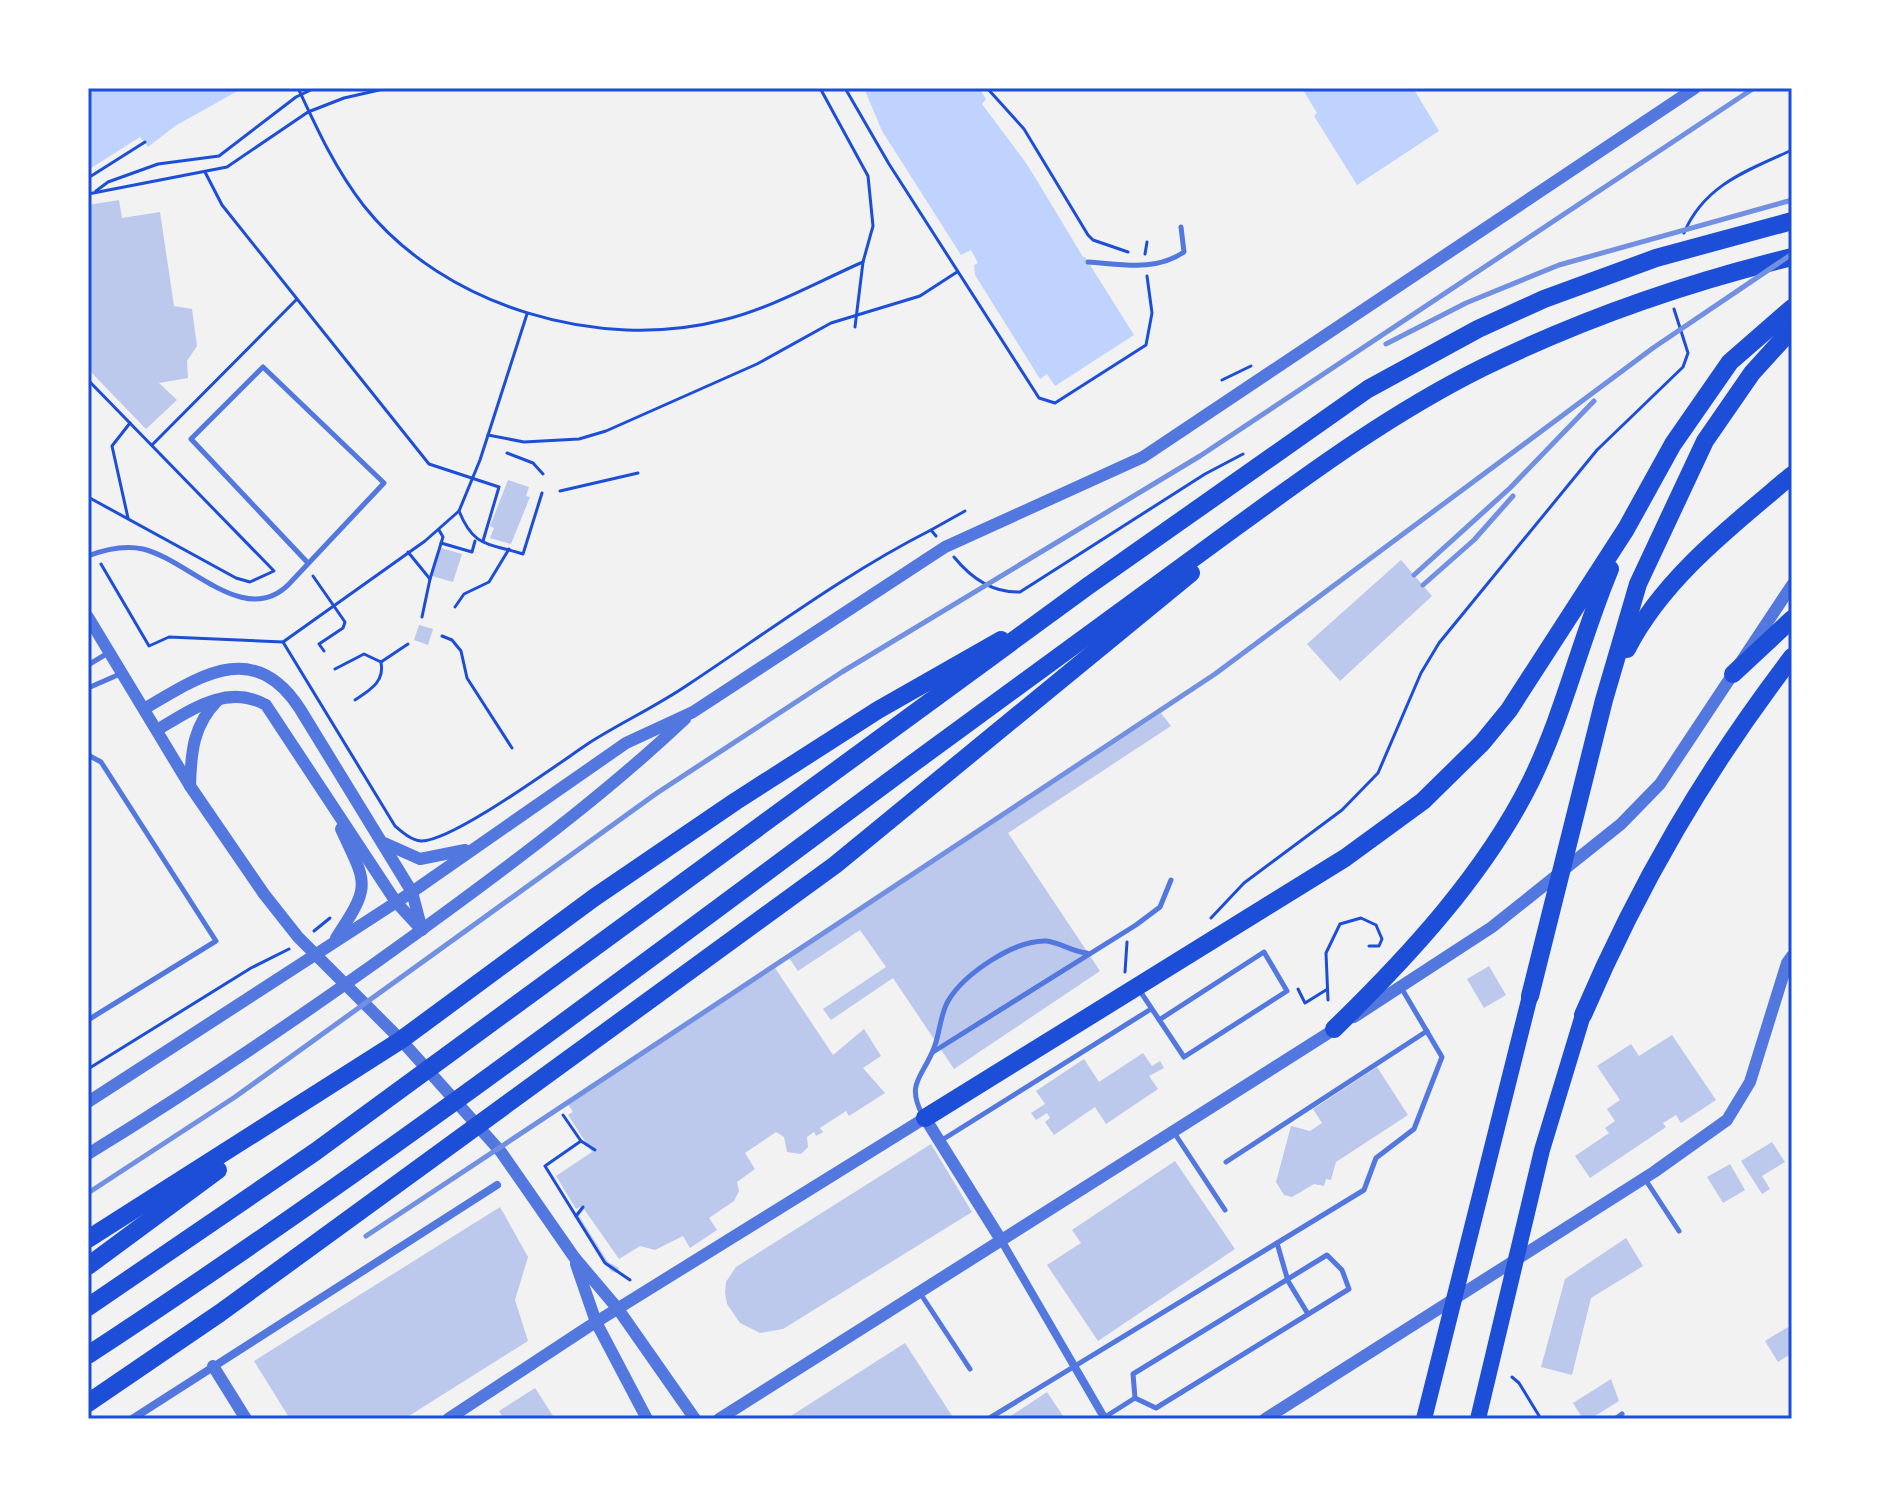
<svg xmlns="http://www.w3.org/2000/svg" width="1880" height="1507" viewBox="0 0 1880 1507" font-family="'Open Sans',sans-serif">
<style>
.water{fill:#bfd3fe}
.pier{fill:#f2f2f2}
.building{fill:#bdc9ec}
.lines{fill:none;stroke-linecap:round;stroke-linejoin:round}
.path{stroke:#1d4ed8;stroke-width:3}
.service{stroke:#5277de;stroke-width:5}
.minor{stroke:#5277de;stroke-width:8}
.tertiary{stroke:#5277de;stroke-width:12}
.trunk{stroke:#1d4ed8;stroke-width:16}
.motorway{stroke:#1d4ed8;stroke-width:18}
.rail{stroke:#7290e2;stroke-width:5}
.neatline{fill:none;stroke:#1d4ed8;stroke-width:3}
</style>
<rect width="100%" height="100%" fill="#f2f2f2"/>
<g class="water">
<polygon points="88,88 261,88 148,147 140,137 88,170"/>
<polygon points="864,88 979,88 1134,335 1055,386 1047,374 1040,379 975,275 974,265 978,263 971,250 961,255 882,131"/>
<polygon points="1302,88 1413,88 1439,131 1357,185 1314,116 1317,113"/>
</g>
<g class="pier">
<polygon points="243,88 265,88 233,113 167,140 151,150 148,147 175,126"/>
<polygon points="986,99 997,108 1090,257 1083,257 1029,167 982,104"/>
</g>
<g class="building">
<polygon points="119,200 122,218 160,212 174,306 192,309 197,346 187,361 188,378 159,383 177,400 146,429 88,369 88,205"/>
<polygon points="508,480 529,487 526,496 530,497 511,544 490,538 494,528 490,526"/>
<polygon points="441,548 462,554 453,582 432,576"/>
<polygon points="1401,560 1432,596 1340,681 1307,644"/>
<polygon points="419,625 433,629 428,645 414,640"/>
<polygon points="1161,713 1171,726 1008,833 1100,971 954,1069 893,978 831,1020 823,1009 886,967 860,930 798,971 789,958"/>
<polygon points="1489,966 1506,995 1484,1008 1467,979"/>
<polygon points="775,968 833,1055 864,1029 881,1056 863,1068 885,1093 849,1116 846,1111 820,1128 823,1132 816,1136 814,1132 807,1137 808,1147 801,1154 787,1152 784,1137 776,1132 745,1153 755,1169 737,1182 739,1191 734,1201 709,1218 717,1230 690,1248 683,1236 655,1250 640,1246 619,1259 584,1209 579,1216 608,1262 619,1268 617,1273 611,1271 574,1216 582,1206 576,1209 556,1176 592,1152 568,1115 573,1112 568,1104"/>
<polygon points="1672,1035 1716,1100 1681,1123 1676,1115 1663,1123 1666,1127 1590,1178 1575,1156 1609,1133 1605,1128 1615,1121 1607,1109 1620,1100 1597,1066 1631,1044 1639,1056"/>
<polygon points="1143,1053 1152,1066 1160,1061 1164,1068 1149,1076 1158,1089 1106,1124 1095,1107 1054,1135 1045,1122 1050,1118 1047,1113 1036,1120 1031,1113 1045,1104 1036,1091 1084,1059 1099,1082"/>
<polygon points="1377,1067 1408,1115 1336,1162 1331,1180 1326,1179 1324,1186 1314,1184 1292,1197 1284,1195 1276,1182 1291,1126 1310,1131 1322,1123 1313,1109"/>
<polygon points="1772,1142 1785,1162 1762,1176 1770,1189 1762,1194 1741,1161"/>
<polygon points="931,1144 972,1212 783,1329 760,1333 740,1323 727,1304 725,1293 726,1282 736,1267"/>
<polygon points="1175,1161 1235,1249 1098,1341 1047,1265 1081,1243 1072,1230"/>
<polygon points="1730,1164 1745,1190 1723,1203 1707,1177"/>
<polygon points="500,1207 528,1257 515,1300 528,1341 404,1419 290,1419 254,1361"/>
<polygon points="1626,1238 1643,1266 1591,1298 1572,1375 1541,1367 1565,1279"/>
<polygon points="1788,1327 1792,1333 1792,1353 1778,1362 1765,1341"/>
<polygon points="905,1343 954,1419 786,1419"/>
<polygon points="1611,1379 1619,1401 1590,1419 1583,1419 1573,1403"/>
<polygon points="535,1388 555,1419 504,1419 499,1411"/>
<polygon points="1047,1392 1065,1419 1006,1419 1026,1406"/>
</g>
<g class="lines">
<g class="path">
<polyline points="845,88 889,164 1039,398 1055,403 1146,345 1152,313 1147,276"/>
<polyline points="987,88 1024,129 1088,235 1093,240 1128,252"/>
<path d="M299 90C318 131 336 170 364 206 444 307 600 352 723 320 772 308 817 282 863 262L873 226 868 176 820 88"/>
<polyline points="205,172 222,205 429,464 499,487 483,541"/>
<polyline points="88,178 145,142"/>
<polyline points="96,191 108,182 158,164 219,156 296,97 315,88"/>
<polyline points="88,194 227,167 308,112 344,98 388,88"/>
<path d="M1684 233C1704 185 1748 170 1792 150"/>
<polyline points="1145,254 1147,242"/>
<polyline points="855,327 863,262"/>
<polyline points="88,380 274,571 250,582 236,578 88,497"/>
<polyline points="1222,380 1251,366"/>
<polyline points="488,435 524,442 579,439 606,431 757,364 831,323 920,296 957,272"/>
<polyline points="152,445 296,300"/>
<polyline points="507,453 533,463 543,474"/>
<polyline points="560,491 638,473"/>
<path d="M459 511C474 548 488 543 523 554L542 493"/>
<polyline points="128,518 112,446 130,423"/>
<polyline points="931,530 965,511"/>
<polyline points="441,543 472,552 475,541"/>
<polyline points="408,552 430,579 422,617"/>
<path d="M954 557C971 578 993 593 1020 592L1205 474 1243 454"/>
<path d="M101 564 149 646 169 637 283 642 395 826C402 832 411 840 421 841 452 842 559 763 589 743 622 722 657 706 689 684 769 631 846 573 931 530L936 536"/>
<polyline points="313,576 345,622 343,628 319,644 324,651"/>
<polyline points="430,579 443,537 439,530"/>
<polyline points="455,607 464,594 489,582 509,549"/>
<polyline points="442,636 452,640 461,651 467,678 512,748"/>
<polyline points="283,642 425,541 459,511 480,460 527,314"/>
<polyline points="381,662 408,644"/>
<path d="M335 669 364 654 381 662C385 682 370 690 355 700"/>
<polyline points="1211,918 1244,883 1342,810 1378,773 1421,673 1439,643 1597,450 1683,367 1688,353 1674,309"/>
<polyline points="314,931 330,918"/>
<polyline points="1125,972 1127,942"/>
<polyline points="1298,989 1305,1003 1326,990"/>
<polyline points="1328,1000 1326,953 1340,924 1361,918 1376,925 1382,939 1379,946 1369,946"/>
<polyline points="88,1069 251,968 289,949"/>
<polyline points="563,1115 581,1141"/>
<polyline points="595,1150 581,1141 545,1166 605,1263 630,1280"/>
<polyline points="576,1216 583,1207"/>
<polyline points="1512,1377 1519,1383 1541,1419"/>
</g>
<g class="service">
<path d="M1088 262C1121 264 1155 272 1184 252L1181 227"/>
<path d="M88 556C106 549 124 545 143 549 189 560 245 629 289 584L384 483 263 367 191 439 308 563"/>
<polyline points="88,665 108,653"/>
<polyline points="88,688 120,674"/>
<polyline points="88,755 101,762 216,941 88,1020"/>
<polyline points="1140,991 1184,1057 1287,991 1264,952 1159,1020"/>
<polyline points="933,1052 1136,925 1160,907 1171,880"/>
<path d="M923 1116C905 1083 923 1077 934 1048 940 1033 940 1015 948 1001 964 974 1014 940 1046 941 1059 942 1073 952 1087 953"/>
<polyline points="1173,1131 1225,1210"/>
<polyline points="942,1140 1151,1009"/>
<polyline points="1226,1162 1427,1031"/>
<polyline points="1645,1179 1679,1231"/>
<polyline points="1277,1243 1288,1281 1308,1314"/>
<polygon points="1327,1255 1342,1270 1349,1289 1156,1408 1135,1398 1133,1374"/>
<polyline points="920,1293 970,1369"/>
<polyline points="1105,1417 1135,1398"/>
<polyline points="988,1419 1364,1190 1376,1158 1414,1129 1442,1057 1402,989"/>
<polyline points="1615,1419 1622,1414"/>
</g>
<g class="minor">
<polyline points="1001,1240 1105,1419"/>
<polyline points="132,1419 497,1185"/>
</g>
<g class="tertiary">
<polyline points="88,617 190,786 264,894 298,937 401,1040 501,1152 574,1257 618,1309 695,1419"/>
<path d="M144 709C200 676 254 638 300 709L412 892 422 930"/>
<path d="M157 730C191 710 227 683 266 705L396 902 419 927"/>
<path d="M190 786C191 752 193 725 218 700"/>
<polyline points="384,843 420,859 465,850"/>
<path d="M336 938C372 884 367 885 341 829"/>
<polyline points="1354,1017 1492,927 1621,824 1660,784 1792,585"/>
<polyline points="88,1102 412,892 626,743 693,712 945,547 1143,457 1695,88"/>
<path d="M88 1154C213 1077 336 993 454 906 534 847 613 787 685 719"/>
<polyline points="576,1264 596,1322 647,1419"/>
<polyline points="213,1366 246,1419"/>
<polyline points="448,1419 588,1327 925,1118 1001,1240"/>
<polyline points="719,1419 1338,1027"/>
<polyline points="1265,1419 1654,1172 1727,1120 1750,1082 1787,963 1792,956"/>
</g>
<g class="trunk">
<polyline points="1424,1419 1530,996"/>
<polyline points="1478,1419 1542,1150 1583,1015"/>
</g>
<g class="motorway">
<path d="M1627 649C1663 578 1733 525 1792 475"/>
<polyline points="1733,674 1792,619"/>
<polyline points="1530,996 1604,700 1638,584 1705,441 1752,373 1792,329"/>
<path d="M1583 1015C1639 884 1705 771 1792 657"/>
<path d="M1334 1029C1408 957 1485 874 1531 781 1564 713 1581 638 1610 569"/>
<polyline points="925,1118 1345,858 1423,801 1482,743 1509,710 1626,529 1673,444 1730,362 1792,308"/>
<polyline points="88,1239 401,1040 595,897 736,801 878,710 1001,640"/>
<polyline points="88,1266 218,1170"/>
<polyline points="88,1307 315,1152 1088,586 1368,389 1478,329 1544,299 1656,258 1792,221"/>
<path d="M88 1355C371 1170 641 965 912 764 1011 691 1111 619 1210 546 1298 482 1385 416 1484 367 1582 319 1686 283 1792 257"/>
<polyline points="88,1403 220,1313 835,865 1191,573"/>
</g>
<g class="rail">
<polyline points="1386,344 1466,303 1559,265 1792,200"/>
<polyline points="1414,575 1510,488 1594,401"/>
<polyline points="1423,585 1474,540 1513,496"/>
<polyline points="88,1193 235,1097 657,793 842,672 1200,456 1754,88"/>
<polyline points="366,1236 1215,674 1653,348 1792,254"/>
</g>
</g>
<rect width="1880" height="1507" fill="none" stroke="#ffffff" stroke-width="180"/>
<rect x="90" y="90" width="1700" height="1327" class="neatline"/>
</svg>
